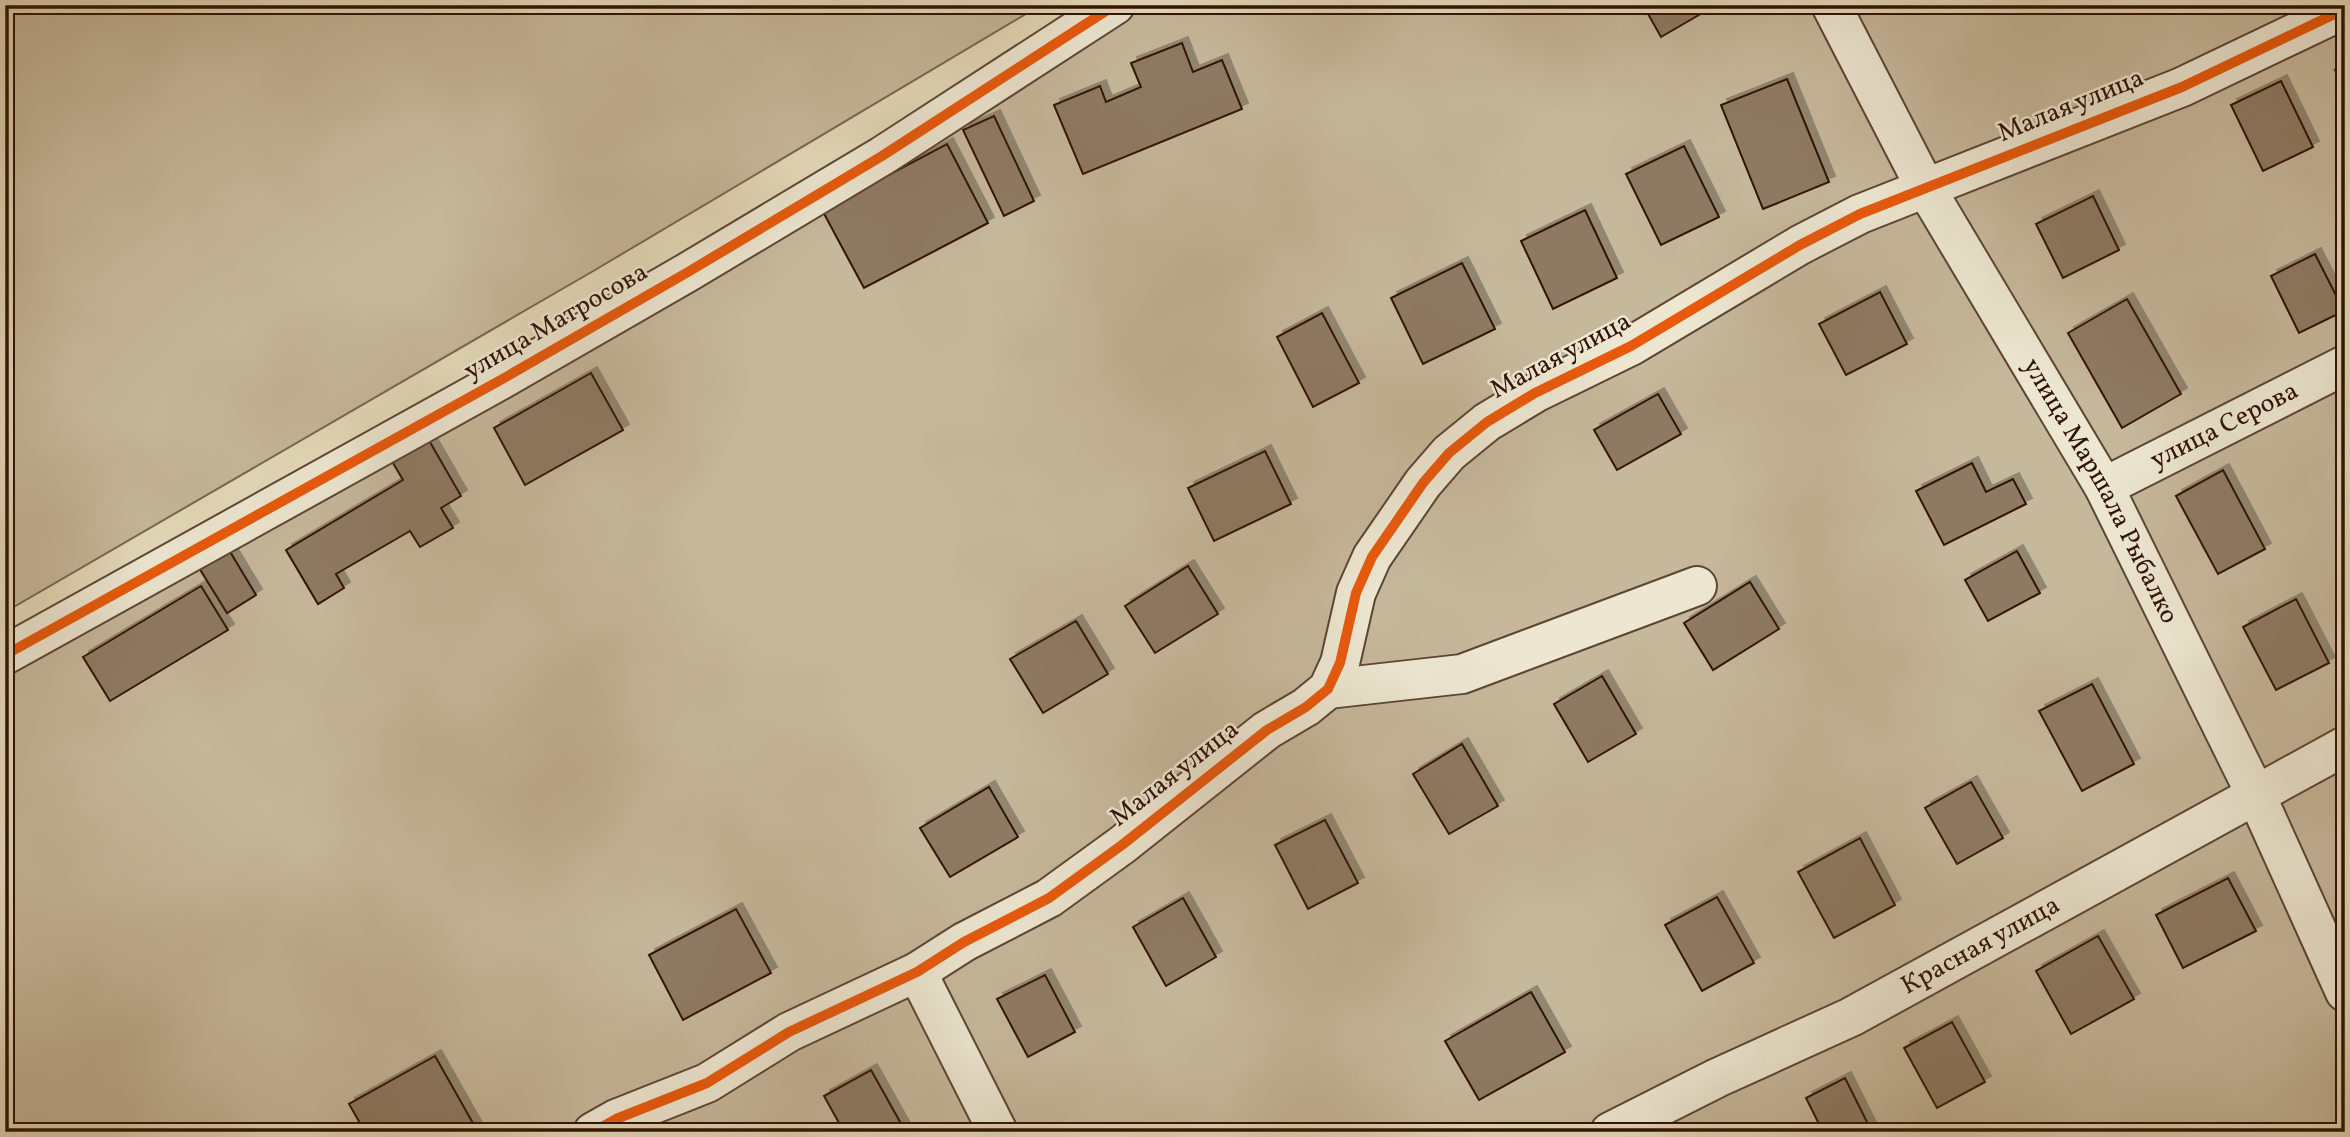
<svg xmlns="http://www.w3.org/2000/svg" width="2350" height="1137" viewBox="0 0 2350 1137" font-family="Vollkorn,serif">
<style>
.green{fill:#c6b89b;stroke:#7c6550;stroke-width:2}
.building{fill:#8e7a63;stroke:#311206;stroke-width:2;filter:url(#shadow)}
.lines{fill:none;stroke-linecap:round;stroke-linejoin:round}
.minor-casing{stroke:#5e4433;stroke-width:42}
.minor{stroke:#ede7d2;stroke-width:38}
.cycleway-casing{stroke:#ede7d2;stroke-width:15}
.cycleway{stroke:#e8590c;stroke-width:10}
.labels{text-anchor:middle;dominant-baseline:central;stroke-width:5;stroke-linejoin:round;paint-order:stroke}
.street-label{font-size:26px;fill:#311206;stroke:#ede7d2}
</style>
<defs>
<filter id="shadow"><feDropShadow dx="6" dy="-6" stdDeviation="0" flood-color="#0004"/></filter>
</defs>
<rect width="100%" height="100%" fill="#e4dab9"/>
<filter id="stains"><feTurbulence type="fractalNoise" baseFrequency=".00286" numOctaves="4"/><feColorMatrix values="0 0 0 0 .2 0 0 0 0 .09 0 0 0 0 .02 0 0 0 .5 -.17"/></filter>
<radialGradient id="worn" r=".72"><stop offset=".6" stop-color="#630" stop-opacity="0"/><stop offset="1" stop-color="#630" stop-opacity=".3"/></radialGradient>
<g class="green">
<polygon points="5,5 1041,5 595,270 5,612"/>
<polygon points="1101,5 2345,5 2345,1132 5,1132 5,666"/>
</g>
<g class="building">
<polygon points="1643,5 1716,5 1661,37"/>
<polygon points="1182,43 1193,72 1222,60 1242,109 1083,174 1054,105 1100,86 1106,102 1141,87 1131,63"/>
<polygon points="2345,65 2345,89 2335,70"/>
<polygon points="1787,79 1829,182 1763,209 1721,105"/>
<polygon points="2281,81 2313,147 2263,171 2231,105"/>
<polygon points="994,116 1034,201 1004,216 963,130"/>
<polygon points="947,144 988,223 864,288 822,210"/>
<polygon points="1684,146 1719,217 1661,245 1626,174"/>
<polygon points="2093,196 2119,250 2063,278 2036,224"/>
<polygon points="1585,210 1617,278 1553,309 1521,241"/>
<polygon points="2315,254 2344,311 2299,333 2271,276"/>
<polygon points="1462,263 1495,329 1423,364 1391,298"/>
<polygon points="1880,292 1907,344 1846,375 1819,324"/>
<polygon points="2127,299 2181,394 2122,428 2068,333"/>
<polygon points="1322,313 1359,383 1313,407 1277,337"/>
<polygon points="591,373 623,430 525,485 494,428"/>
<polygon points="1658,394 1681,434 1617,470 1594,430"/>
<polygon points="423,430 461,496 441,508 453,528 420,547 410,531 336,574 344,588 318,604 286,550 403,480 386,451"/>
<polygon points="1265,451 1291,504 1214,541 1188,488"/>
<polygon points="1972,463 1986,492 2013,479 2026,504 1944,545 1916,491"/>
<polygon points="2223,470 2265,549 2218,574 2176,496"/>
<polygon points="226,545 256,595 227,613 196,563"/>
<polygon points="2017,551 2040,593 1988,621 1965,580"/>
<polygon points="1188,566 1218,614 1155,653 1125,606"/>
<polygon points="1750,582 1779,629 1713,670 1684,623"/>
<polygon points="201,586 228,630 110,701 83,657"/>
<polygon points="2296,599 2329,663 2276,690 2243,627"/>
<polygon points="1076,621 1108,674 1043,713 1010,659"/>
<polygon points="1602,676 1636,734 1588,762 1554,704"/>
<polygon points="2092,684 2134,764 2082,791 2039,711"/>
<polygon points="1462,744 1498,806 1449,834 1413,774"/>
<polygon points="1971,782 2003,838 1957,864 1925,808"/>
<polygon points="989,787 1018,837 950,877 920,828"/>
<polygon points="1325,820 1358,883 1308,909 1275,845"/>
<polygon points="1860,838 1895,905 1834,938 1798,872"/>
<polygon points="2228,878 2256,931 2183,968 2156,915"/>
<polygon points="1717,897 1754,963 1702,991 1665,925"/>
<polygon points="1183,898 1216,957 1166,986 1133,927"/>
<polygon points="736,909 771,973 683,1020 649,955"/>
<polygon points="2098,936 2134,999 2071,1034 2036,971"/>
<polygon points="1045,975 1075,1032 1028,1057 997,999"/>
<polygon points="1531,992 1565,1052 1479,1100 1445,1041"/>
<polygon points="1952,1022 1985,1082 1937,1108 1904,1048"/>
<polygon points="435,1056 478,1132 365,1132 349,1104"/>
<polygon points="871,1070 904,1129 899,1132 844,1132 824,1096"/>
<polygon points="1845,1078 1872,1132 1823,1132 1806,1098"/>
</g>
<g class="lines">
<defs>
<g id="minor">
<path id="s1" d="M1831 5 1925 187 2104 487 2256 795 2345 992"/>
<path id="s2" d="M2104 487 2345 365"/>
<polyline points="5,655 506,377 688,272 882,156 1115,5"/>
<polyline points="1328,689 1462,674 1697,586"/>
<polyline points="917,972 998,1132"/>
<polyline points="593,1132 616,1119 707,1083 789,1032 917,972 964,942 1049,898 1122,845 1267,730 1306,707 1328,689 1340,663 1356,593 1372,557 1423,483 1449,453 1487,422 1535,393 1631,346 1800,245 1860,214 2182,87 2345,9"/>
<path id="s3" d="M1610 1132 1717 1078 1851 1017 2345 746"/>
</g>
</defs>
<use href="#minor" class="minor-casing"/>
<use href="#minor" class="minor"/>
<defs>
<g id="cycleway">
<polyline points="5,655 506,377 688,272 882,156 1115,5"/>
<polyline points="593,1132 616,1119 707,1083 789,1032 917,972 964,942 1049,898 1122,845 1267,730 1306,707 1328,689 1340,663 1356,593 1372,557 1423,483 1449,453 1487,422 1535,393 1631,346 1800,245 1860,214 2182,87 2345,9"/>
</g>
</defs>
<use href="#cycleway" class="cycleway-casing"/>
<use href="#cycleway" class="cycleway"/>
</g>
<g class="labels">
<g class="street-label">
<text transform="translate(2071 106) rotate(-22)">Малая улица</text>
<text transform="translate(556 322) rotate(-30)">улица Матросова</text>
<text transform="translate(1561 356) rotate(-28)">Малая улица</text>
<text stroke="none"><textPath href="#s2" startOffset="135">улица Серова</textPath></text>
<text stroke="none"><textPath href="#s1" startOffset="556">улица Маршала Рыбалко</textPath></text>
<text transform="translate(1175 774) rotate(-38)">Малая улица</text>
<text stroke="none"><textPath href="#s3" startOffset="415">Красная улица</textPath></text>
</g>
</g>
<rect width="2350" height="1137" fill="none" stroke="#e4dab9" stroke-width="28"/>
<rect x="7" y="7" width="2336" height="1123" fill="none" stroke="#311206" stroke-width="3.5"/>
<rect x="14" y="14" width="2322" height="1109" fill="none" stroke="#311206" stroke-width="2"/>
<rect width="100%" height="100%" filter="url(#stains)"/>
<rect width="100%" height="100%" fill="url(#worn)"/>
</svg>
